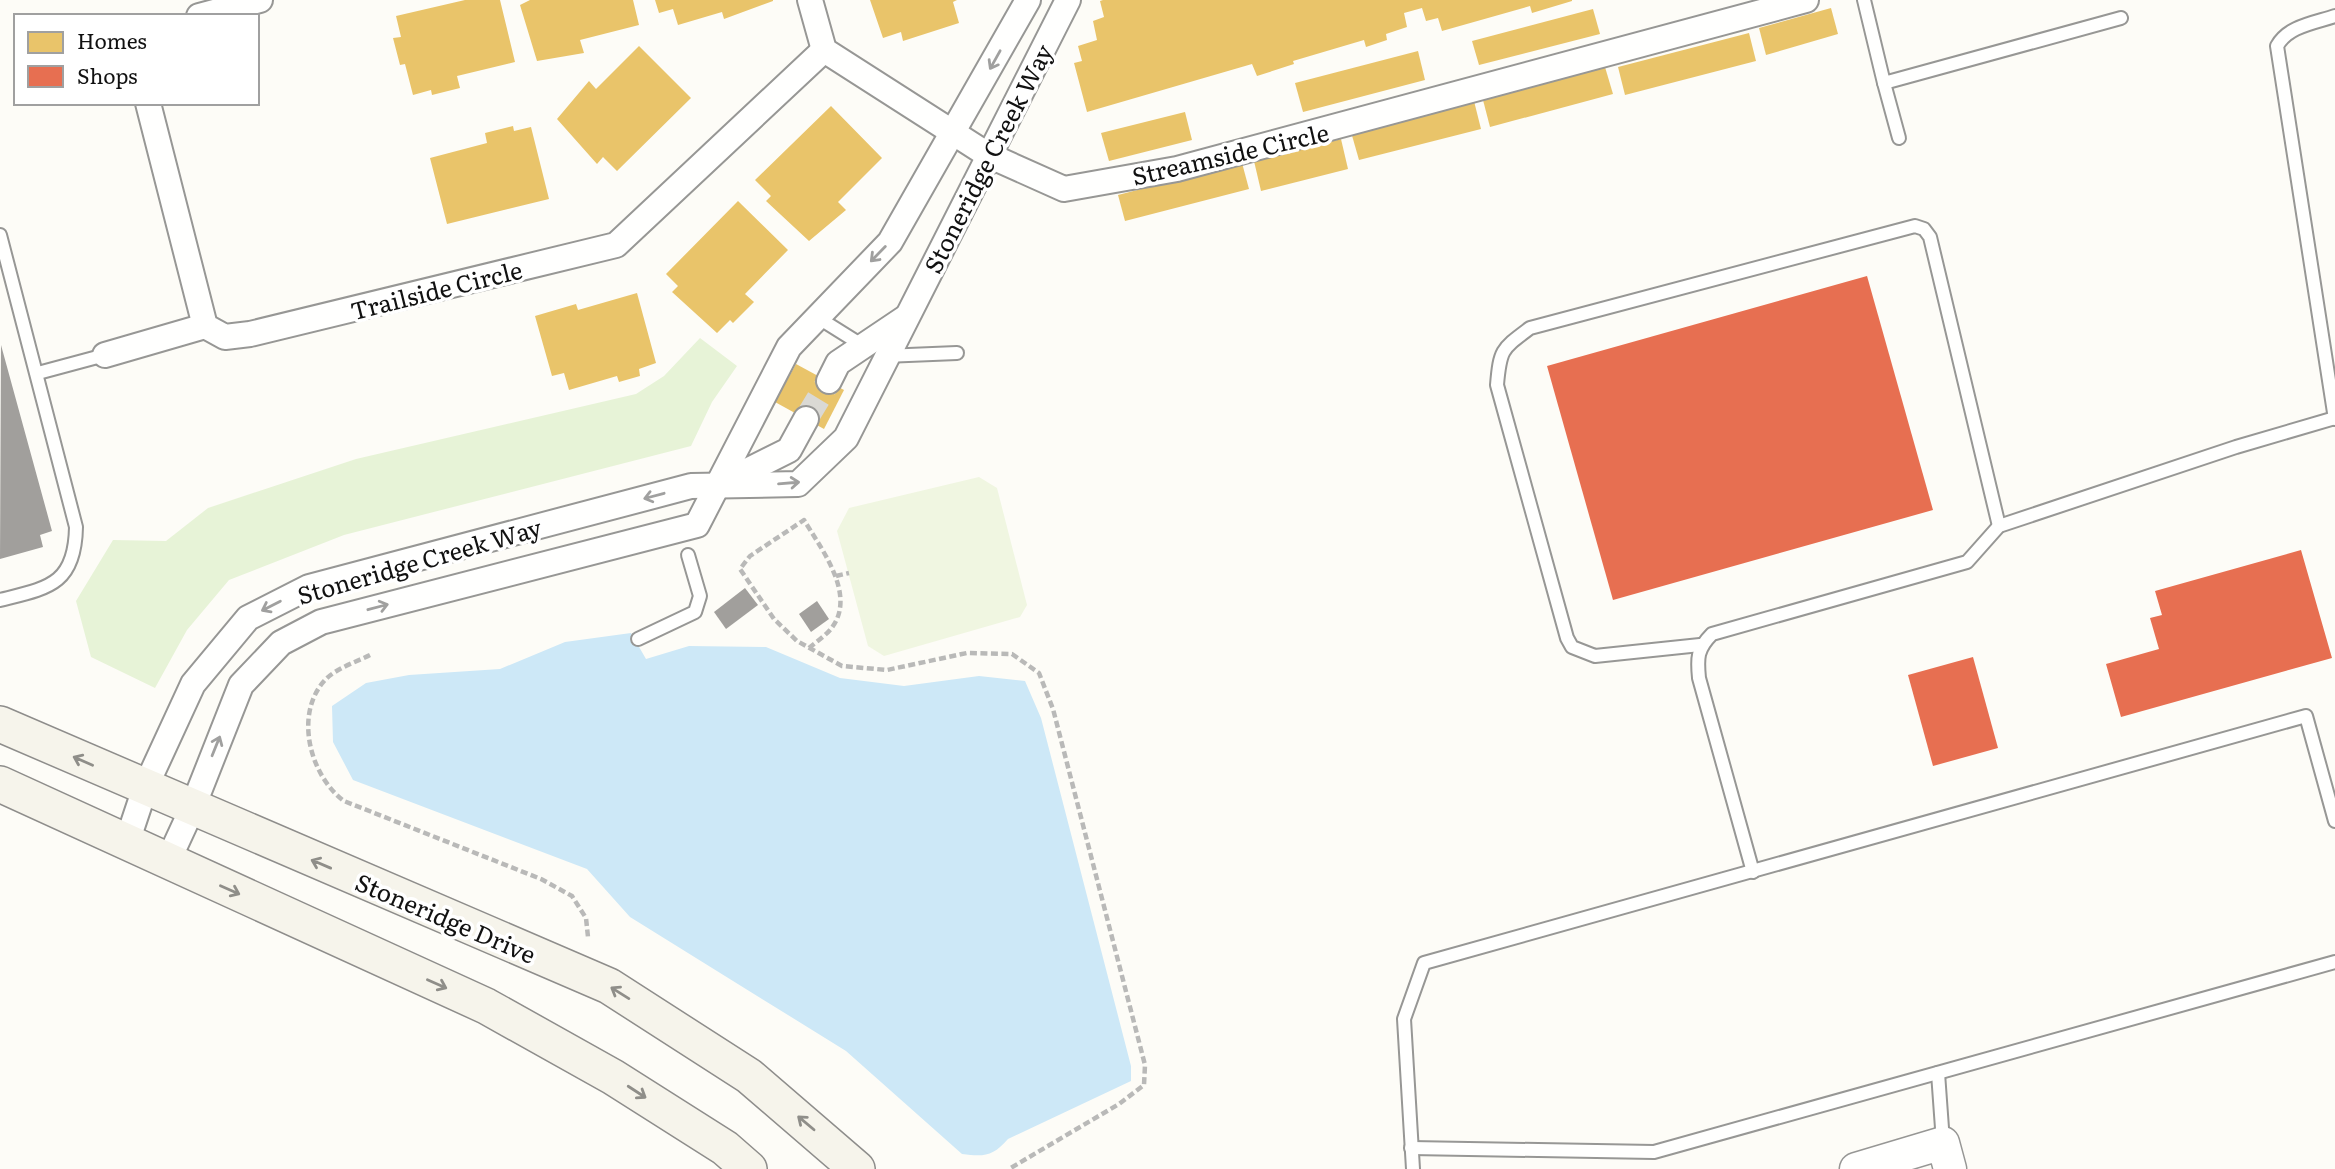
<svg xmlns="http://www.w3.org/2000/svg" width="2335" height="1169" viewBox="0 0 2335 1169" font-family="Literata,serif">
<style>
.green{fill:#e7f3d7}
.pitch{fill:#f0f6e1}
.water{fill:#cde8f7}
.homes{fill:#e9c46a}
.shops{fill:#e76f51}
.building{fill:#a19f9c}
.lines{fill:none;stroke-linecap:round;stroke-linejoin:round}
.minor-tunnel{stroke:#dad9d4;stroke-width:24;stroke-dasharray:24 12;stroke-linecap:butt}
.service-casing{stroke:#979795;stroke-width:16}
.minor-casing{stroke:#979795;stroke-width:28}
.tertiary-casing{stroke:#979795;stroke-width:35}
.secondary-casing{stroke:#8e8d8b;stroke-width:38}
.path{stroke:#b9b9b8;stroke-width:4.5;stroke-dasharray:7 3.5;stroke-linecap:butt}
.service{stroke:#fffffe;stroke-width:12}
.minor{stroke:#fffffe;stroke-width:24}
.tertiary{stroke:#fffffe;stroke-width:32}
.secondary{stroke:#f6f4eb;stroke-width:35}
.oneway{stroke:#a0a09f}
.oneway2{stroke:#8f8e89}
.labels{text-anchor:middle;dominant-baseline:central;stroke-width:7;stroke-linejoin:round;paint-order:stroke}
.street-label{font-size:24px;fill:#111;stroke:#fff}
</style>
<rect width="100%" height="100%" fill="#fdfcf7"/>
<polygon class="green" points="700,338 737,366 712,402 691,446 344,535 229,580 187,630 155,688 91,657 76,601 113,540 166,541 208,508 356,459 636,394 664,376"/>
<polygon class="pitch" points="979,477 997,488 1027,605 1020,617 884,656 868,646 837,531 849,508"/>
<path class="water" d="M631 633 646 659 689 646 766 647 840 678 904 686 979 676 1025 681 1041 718 1131 1066V1081L1008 1139C993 1156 985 1157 962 1154L846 1051 630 917 587 869 353 780 333 742 332 706 366 683 409 675 500 669 565 642Z"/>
<g class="homes">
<polygon points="465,0 500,0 515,62 457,76 460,88 432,95 431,90 413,95 405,64 400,65 393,38 401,37 396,16"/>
<polygon points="530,0 633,0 639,25 580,40 584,53 537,61 520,5"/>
<polygon points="655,0 773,0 773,1 724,19 722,12 678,25 673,9 659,13"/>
<polygon points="870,0 957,0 953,2 959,23 903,41 901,32 883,38"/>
<polygon points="1103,0 1572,0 1572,1 1532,13 1530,6 1442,31 1438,18 1426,21 1422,8 1404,13 1407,27 1386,34 1387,40 1366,47 1364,40 1293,61 1294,64 1257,76 1252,64 1087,112 1074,63 1082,61 1078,46 1097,40 1093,21 1104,17 1100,1"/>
<polygon points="1831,8 1838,34 1766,55 1759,28"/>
<polygon points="1593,9 1600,34 1479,65 1472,41"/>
<polygon points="1749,33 1756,61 1625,95 1618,67"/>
<polygon points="639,46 691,98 617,171 603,157 597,164 557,119 589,81 596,89"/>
<polygon points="1418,51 1425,80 1303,112 1295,83"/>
<polygon points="1605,67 1613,94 1490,127 1483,100"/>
<polygon points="1474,101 1481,129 1359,160 1351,132"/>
<polygon points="831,106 882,158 838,202 846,210 809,241 766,201 771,196 755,180"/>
<polygon points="1185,112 1192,140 1109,161 1101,133"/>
<polygon points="513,126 514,131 531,127 549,199 447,224 430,158 487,143 485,133"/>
<polygon points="1341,139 1348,169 1261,191 1254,161"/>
<polygon points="1242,163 1249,189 1125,221 1118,195"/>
<polygon points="738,201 788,250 745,294 754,302 733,323 730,320 717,333 672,292 678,286 666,274"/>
<polygon points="637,293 656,363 639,369 640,376 619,382 617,376 569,390 564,373 552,376 535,316 576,304 578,310"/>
<polygon points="796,364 844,390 824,429 775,402"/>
</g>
<g class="shops">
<polygon points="1867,276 1933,510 1613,600 1547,366"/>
<polygon points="2301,550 2332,658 2121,717 2106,664 2159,649 2150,618 2162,615 2155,591"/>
<polygon points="1973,657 1998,748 1933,766 1908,675"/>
</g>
<g class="building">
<polygon points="1,345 52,531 40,535 43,547 0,559"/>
<polygon points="745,588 758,605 726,629 714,612"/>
<polygon points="817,601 829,619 811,632 799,614"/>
</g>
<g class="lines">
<polyline class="minor-tunnel" points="806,419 829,381"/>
<defs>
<g id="service">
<polyline points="1864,0 1884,83 2121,18"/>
<path d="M2335 16C2314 23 2288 26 2277 46L2335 419"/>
<polyline points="1884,83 1899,138"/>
<path d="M0 235 76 527C75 585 48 588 0 600"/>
<polyline points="817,317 865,347"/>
<polyline points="884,356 957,353"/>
<polyline points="38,373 105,355"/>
<polyline points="638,639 695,612 700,596 688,555"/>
<path d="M1700 645 1595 656 1572 647 1567 638 1497 385C1500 349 1502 349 1530 328L1915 226 1924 229 1930 237 1999 526"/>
<path d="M1753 872 1699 678C1697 658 1697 649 1712 634L1967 562 1999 526 2236 447 2335 418"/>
<polyline points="1938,1073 1943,1142"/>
<polyline points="1411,1148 1654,1152 2335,962"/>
<polyline points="1413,1169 1404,1019 1424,963 2306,716 2335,821"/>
</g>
<g id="minor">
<polyline points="810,0 824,50 988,155 1064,189 1177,169 1806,0"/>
<polyline points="199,16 260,0"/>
<polyline points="148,103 205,326 225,337 250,334 616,245 824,50"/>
<polyline points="105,355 205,326"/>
<polyline points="829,381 838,363 905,318"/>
<polyline points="725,482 789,450 806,419"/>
<polyline points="127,842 145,788 193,684 248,618 309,587 691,486 798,484 846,438 1068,0"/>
<polyline points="168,861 192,809 241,685 281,643 321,622 697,525 789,347 890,242 1028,0"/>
</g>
<polyline id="tertiary" points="1856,1169 1943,1143 1950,1169"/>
<g id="secondary">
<polyline points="0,724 609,986 749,1076 857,1169"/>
<polyline points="0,784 486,1006 613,1077 725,1148 749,1169"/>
</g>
</defs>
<use href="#service" class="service-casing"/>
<use href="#minor" class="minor-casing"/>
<use href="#tertiary" class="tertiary-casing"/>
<use href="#secondary" class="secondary-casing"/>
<g class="path">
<polyline points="836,576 849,573"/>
<path d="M809 648C817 641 828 634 833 626 856 593 820 547 804 520L750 556 740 569 774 619 797 641 842 666 887 670 967 653 1012 654 1039 673 1053 709 1145 1065 1144 1085 1119 1104 1009 1169"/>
<path d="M370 655C356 662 337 668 326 679 293 713 310 776 344 801L541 879 572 896 586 918 588 937"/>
</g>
<use href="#service" class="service"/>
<use href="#minor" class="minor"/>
<use href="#tertiary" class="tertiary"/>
<use href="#secondary" class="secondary"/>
</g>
<defs><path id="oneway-shaft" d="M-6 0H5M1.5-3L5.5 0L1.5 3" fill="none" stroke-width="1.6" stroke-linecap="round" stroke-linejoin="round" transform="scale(1.75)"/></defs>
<g class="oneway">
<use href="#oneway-shaft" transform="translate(995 60) rotate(119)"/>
<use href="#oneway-shaft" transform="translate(878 254) rotate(134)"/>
<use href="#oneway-shaft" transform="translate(789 483) rotate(-5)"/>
<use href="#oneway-shaft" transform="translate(654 496) rotate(165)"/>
<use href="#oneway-shaft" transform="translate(271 606) rotate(153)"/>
<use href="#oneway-shaft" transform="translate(378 607) rotate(-15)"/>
<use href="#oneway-shaft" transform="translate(216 746) rotate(-68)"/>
</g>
<g class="oneway2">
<use href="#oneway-shaft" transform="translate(83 761) rotate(-156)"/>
<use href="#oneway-shaft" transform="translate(321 864) rotate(-157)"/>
<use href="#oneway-shaft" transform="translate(230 890) rotate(24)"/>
<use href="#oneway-shaft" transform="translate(437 984) rotate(24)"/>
<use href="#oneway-shaft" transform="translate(620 993) rotate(-148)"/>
<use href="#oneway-shaft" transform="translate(637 1092) rotate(33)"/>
<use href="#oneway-shaft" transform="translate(806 1123) rotate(-140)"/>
</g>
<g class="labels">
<g class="street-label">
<text transform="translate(1230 153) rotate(-13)">Streamside Circle</text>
<text transform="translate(987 158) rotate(-63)">Stoneridge Creek Way</text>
<text transform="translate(436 289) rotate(-14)">Trailside Circle</text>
<text transform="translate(419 560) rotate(-16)">Stoneridge Creek Way</text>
<text transform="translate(446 917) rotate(23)">Stoneridge Drive</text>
</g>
</g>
<rect x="14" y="14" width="245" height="91" fill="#ffffff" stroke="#a0a0a0" stroke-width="2"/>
<rect x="28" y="32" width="35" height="21" fill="#e9c46a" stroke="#a0a0a0" stroke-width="2"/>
<text x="77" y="49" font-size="21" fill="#111111">Homes</text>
<rect x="28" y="66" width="35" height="21" fill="#e76f51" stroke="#a0a0a0" stroke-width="2"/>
<text x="77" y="84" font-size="21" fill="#111111">Shops</text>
</svg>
